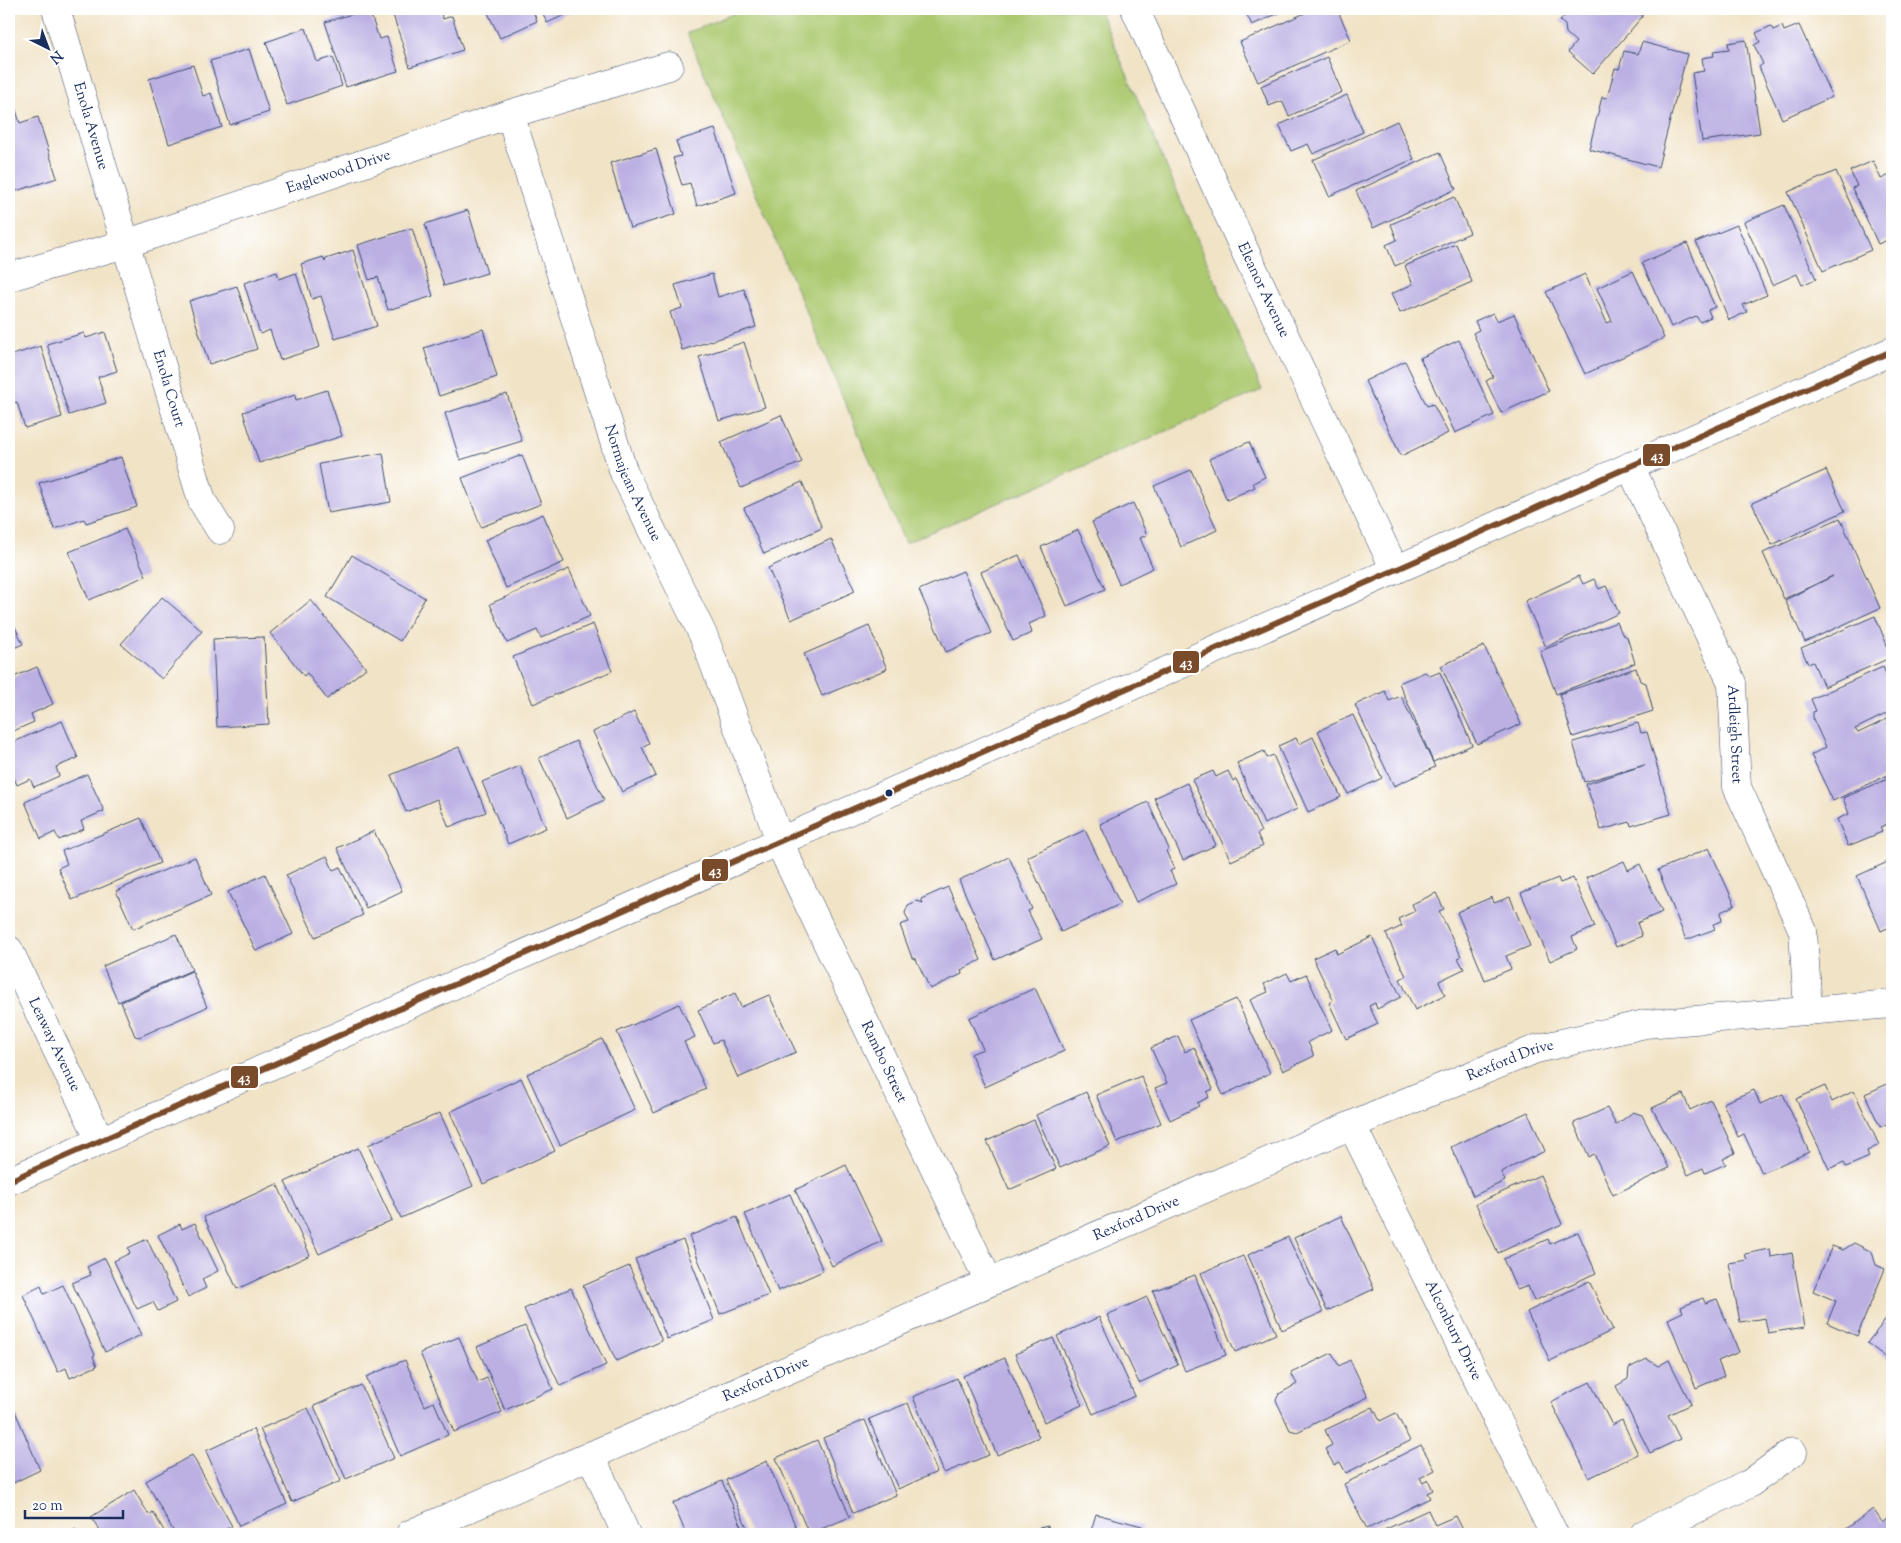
<svg xmlns="http://www.w3.org/2000/svg" width="1901" height="1543" viewBox="0 0 1901 1543" font-family="'Sorts Mill Goudy',serif">
<style>
.green{fill:#acc96f;stroke:#647c66}
.building{fill:#bcb0e3}
.lines{fill:none;stroke-linecap:round;stroke-linejoin:round}
.minor-casing{stroke:#3b4a6e;stroke-width:29}
.major-casing{stroke:#3b4a6e;stroke-width:29}
.minor{stroke:#fff;stroke-width:28}
.major{stroke:#fff;stroke-width:28}
.bus-1-casing{stroke:#fff;stroke-width:10}
.bus-1{stroke:#7a4b2a;stroke-width:6}
.bus-dot{fill:#1b2f5e;stroke:#fff;stroke-width:2}
.labels{text-anchor:middle;dominant-baseline:central;stroke-width:4;stroke-linejoin:round;paint-order:stroke}
.street-label{font-size:15px;fill:#1b2f5e;stroke:#fff}
.line-badge{stroke:#fff;stroke-width:2}
.badge-label{font-size:14px;text-anchor:middle;font-weight:bold;fill:#fff}
</style>
<rect width="100%" height="100%" fill="#fff"/>
<filter id="ink" filterUnits="userSpaceOnUse"><feTurbulence type="fractalNoise" baseFrequency=".02" numOctaves="2"/><feDisplacementMap in="SourceGraphic" scale="10" xChannelSelector="R" yChannelSelector="G"/><feConvolveMatrix kernelMatrix="1 2 1 2 8 2 1 2 1" color-interpolation-filters="sRGB"/></filter>
<filter id="wash" filterUnits="userSpaceOnUse"><feTurbulence type="fractalNoise" baseFrequency=".0096" numOctaves="4" result="noise"/><feDisplacementMap in="SourceGraphic" scale="20" xChannelSelector="R" yChannelSelector="G"/><feGaussianBlur stdDeviation="1.12" result="paint"/><feColorMatrix in="noise" values="0 0 0 0 0 0 0 0 0 0 0 0 0 0 0 0 0 1.4 0 .05"/><feComposite in="paint" operator="in"/></filter>
<g filter="url(#wash)">
<rect width="100%" height="100%" fill="#f1e3c6"/>
<polygon class="green" points="744,9 1099,9 1262,390 905,543 687,33"/>
<g id="blocks">
<g class="building">
<polygon points="369,9 379,39 387,37 398,71 346,87 325,22"/>
<polygon points="391,9 439,9 443,19 452,16 463,50 410,67"/>
<polygon points="486,9 532,9 537,21 500,38"/>
<polygon points="541,9 578,9 547,23"/>
<polygon points="1244,9 1288,9 1252,25"/>
<polygon points="1314,9 1337,9 1351,40 1258,82 1240,42"/>
<polygon points="1571,9 1638,9 1642,13 1642,17 1593,74 1568,52 1576,42 1566,33 1565,25 1560,21"/>
<polygon points="1799,25 1832,97 1782,119 1759,67 1763,64 1754,45 1760,42 1756,33 1771,26 1773,30 1782,26 1784,31"/>
<polygon points="306,28 317,62 333,57 342,86 287,105 266,42"/>
<polygon points="1746,40 1760,133 1702,141 1692,73 1704,71 1702,58 1714,56 1713,51 1729,49 1728,43"/>
<polygon points="1642,42 1687,54 1658,167 1589,149 1602,97 1607,98 1615,68 1619,69 1624,51 1638,54"/>
<polygon points="249,49 269,112 230,125 210,61"/>
<polygon points="1327,57 1342,92 1289,116 1282,101 1269,106 1261,86"/>
<polygon points="193,65 203,96 211,93 222,127 169,144 149,79"/>
<polygon points="1347,95 1363,132 1313,154 1308,144 1291,151 1279,125"/>
<polygon points="15,107 20,123 38,117 57,178 10,193 9,109"/>
<polygon points="1397,121 1414,159 1329,196 1313,160"/>
<polygon points="715,129 736,193 697,206 690,183 682,185 673,158 681,156 676,141"/>
<polygon points="656,149 676,214 630,228 610,163"/>
<polygon points="1440,152 1456,189 1373,228 1356,191"/>
<polygon points="1873,161 1881,179 1892,174 1892,233 1890,234 1892,238 1878,244 1852,188 1857,186 1850,171"/>
<polygon points="1836,171 1871,250 1823,271 1788,192"/>
<polygon points="1454,197 1470,233 1395,266 1386,245 1397,240 1391,224"/>
<polygon points="1784,205 1816,279 1802,285 1797,274 1772,285 1744,222"/>
<polygon points="468,210 487,273 444,286 425,224"/>
<polygon points="1737,225 1767,295 1743,305 1747,312 1729,320 1696,242"/>
<polygon points="412,228 433,296 388,310 378,277 369,280 358,245"/>
<polygon points="1687,243 1715,307 1708,310 1711,317 1700,322 1696,316 1671,327 1642,263"/>
<polygon points="1456,244 1472,282 1400,313 1391,294 1413,284 1405,266"/>
<polygon points="353,250 377,326 335,339 321,296 312,299 301,264 323,257 325,262 326,259"/>
<polygon points="1633,271 1664,338 1585,374 1546,292 1585,274 1607,323 1612,321 1597,288"/>
<polygon points="277,272 279,279 296,273 320,347 280,360 270,330 260,334 244,283"/>
<polygon points="712,274 718,297 744,289 756,327 682,350 670,312 682,308 675,285"/>
<polygon points="237,286 257,349 209,364 189,301"/>
<polygon points="1493,313 1497,321 1514,314 1549,391 1501,413 1486,381 1493,377 1473,333 1479,330 1475,321"/>
<polygon points="483,329 497,377 439,396 424,348"/>
<polygon points="105,332 117,371 98,377 106,403 69,415 47,344 84,333 86,338"/>
<polygon points="1459,340 1494,415 1455,433 1420,358"/>
<polygon points="744,342 765,407 719,421 699,357"/>
<polygon points="41,346 62,417 25,428 17,402 9,405 9,356"/>
<polygon points="1405,361 1427,406 1433,404 1448,433 1401,456 1365,381"/>
<polygon points="327,390 342,436 259,463 243,412 295,395 296,400"/>
<polygon points="507,394 522,441 460,460 445,413"/>
<polygon points="781,415 802,462 741,488 721,442"/>
<polygon points="1249,442 1265,477 1253,483 1255,487 1227,500 1209,459"/>
<polygon points="383,453 391,502 328,513 319,464"/>
<polygon points="522,455 541,504 481,527 462,478"/>
<polygon points="121,457 137,507 86,523 84,519 54,529 39,483"/>
<polygon points="1191,470 1217,530 1181,547 1154,486"/>
<polygon points="1826,470 1845,511 1772,545 1752,503"/>
<polygon points="802,482 822,528 764,554 744,508"/>
<polygon points="1133,503 1147,535 1140,538 1153,568 1119,584 1092,522"/>
<polygon points="543,514 564,562 506,588 485,540"/>
<polygon points="1840,518 1880,608 1805,642 1785,600 1833,576 1784,599 1763,553"/>
<polygon points="125,529 146,576 89,600 69,552"/>
<polygon points="1078,530 1105,589 1067,606 1041,547"/>
<polygon points="831,539 855,591 791,620 768,568"/>
<polygon points="352,555 425,598 400,641 327,597"/>
<polygon points="1019,555 1046,616 1029,624 1032,633 1013,641 981,572"/>
<polygon points="569,569 590,616 541,638 537,630 507,643 490,604"/>
<polygon points="963,571 991,633 946,652 919,590"/>
<polygon points="1579,576 1583,584 1594,579 1599,589 1606,586 1619,613 1546,647 1525,601"/>
<polygon points="162,597 202,631 162,679 121,644"/>
<polygon points="311,600 366,668 327,699 307,673 304,676 270,633"/>
<polygon points="9,614 23,644 9,650"/>
<polygon points="1875,616 1892,657 1824,687 1813,662 1808,664 1801,648"/>
<polygon points="1617,622 1622,634 1627,637 1635,663 1556,694 1540,651"/>
<polygon points="593,624 612,671 533,704 513,657"/>
<polygon points="869,626 887,669 822,696 804,654"/>
<polygon points="264,637 269,724 217,727 213,639"/>
<polygon points="1484,646 1521,724 1477,744 1441,666"/>
<polygon points="37,667 53,704 31,714 34,722 9,733 9,679"/>
<polygon points="1883,667 1892,687 1892,711 1855,729 1858,733 1887,719 1892,730 1892,773 1833,801 1811,755 1826,747 1813,719 1813,712 1816,711 1811,699"/>
<polygon points="1636,668 1640,681 1646,683 1653,711 1573,737 1559,694"/>
<polygon points="1425,672 1430,676 1440,672 1472,745 1433,762 1399,683"/>
<polygon points="1385,691 1389,701 1401,696 1435,767 1394,786 1355,705"/>
<polygon points="634,712 649,743 642,747 656,776 622,792 593,732"/>
<polygon points="1353,715 1382,778 1348,794 1318,731"/>
<polygon points="62,721 78,758 56,767 59,776 34,787 30,779 17,785 9,766 9,744"/>
<polygon points="1638,723 1641,733 1647,732 1671,814 1631,826 1630,822 1601,830 1586,784 1645,765 1584,782 1573,742"/>
<polygon points="1313,737 1341,797 1308,812 1278,746 1296,738 1299,744"/>
<polygon points="576,741 604,800 567,818 539,758"/>
<polygon points="459,747 486,812 449,827 437,799 406,812 391,775"/>
<polygon points="1264,751 1267,758 1273,755 1297,809 1264,824 1237,763"/>
<polygon points="520,766 546,828 508,844 482,782"/>
<polygon points="1213,771 1216,777 1228,771 1233,781 1236,779 1261,832 1257,834 1263,846 1231,861 1192,780"/>
<polygon points="87,774 104,811 81,821 84,829 59,840 55,832 41,839 25,802"/>
<polygon points="1892,777 1892,822 1880,827 1882,832 1848,846 1837,819 1849,814 1843,798"/>
<polygon points="1187,783 1216,845 1183,860 1154,798"/>
<polygon points="1148,802 1169,849 1166,851 1174,869 1170,871 1176,884 1136,902 1100,824"/>
<polygon points="141,818 160,863 72,900 58,868 67,864 62,851"/>
<polygon points="1085,830 1120,904 1061,932 1027,857"/>
<polygon points="374,831 402,891 366,908 337,848"/>
<polygon points="1709,848 1735,905 1721,912 1722,921 1713,924 1715,929 1686,940 1658,870"/>
<polygon points="327,856 333,870 340,867 363,915 315,937 286,875"/>
<polygon points="195,857 211,895 133,929 116,891"/>
<polygon points="1009,857 1032,909 1028,911 1042,939 995,960 959,880"/>
<polygon points="1892,860 1892,926 1881,931 1857,876"/>
<polygon points="1624,861 1628,870 1640,864 1662,912 1637,923 1642,936 1616,947 1586,878"/>
<polygon points="265,874 293,934 256,951 228,892"/>
<polygon points="1558,878 1560,883 1573,878 1595,927 1572,937 1577,949 1550,961 1521,893"/>
<polygon points="948,887 981,960 961,970 962,974 930,989 916,959 912,958 900,925 909,922 905,913 908,905 917,901 923,903 921,899"/>
<polygon points="1436,893 1444,909 1439,911 1461,956 1458,958 1464,969 1439,981 1445,995 1415,1010 1400,979 1406,976 1386,934 1402,926 1398,919 1415,911 1412,904"/>
<polygon points="1492,897 1494,903 1510,897 1530,946 1506,956 1511,969 1485,980 1457,912"/>
<polygon points="176,934 192,970 118,1002 103,966"/>
<polygon points="1372,937 1401,997 1377,1009 1375,1003 1369,1006 1378,1024 1346,1039 1329,1003 1333,1000 1313,958 1335,948 1337,954"/>
<polygon points="192,971 207,1007 139,1037 135,1036 121,1002"/>
<polygon points="1287,973 1291,981 1306,974 1332,1030 1308,1042 1314,1056 1283,1071 1250,1000 1268,992 1264,984"/>
<polygon points="1035,988 1064,1051 985,1087 971,1054 983,1049 969,1018"/>
<polygon points="735,993 741,1007 769,995 796,1052 738,1078 721,1040 713,1043 698,1010"/>
<polygon points="1236,999 1270,1073 1223,1095 1189,1020"/>
<polygon points="679,1004 695,1037 684,1042 706,1089 654,1113 617,1032"/>
<polygon points="1178,1036 1185,1052 1194,1047 1213,1089 1207,1092 1209,1097 1197,1103 1199,1106 1170,1120 1155,1088 1167,1083 1151,1048"/>
<polygon points="602,1039 635,1110 560,1145 527,1074"/>
<polygon points="1141,1076 1161,1123 1117,1142 1096,1095"/>
<polygon points="521,1078 555,1151 483,1184 450,1112"/>
<polygon points="1892,1082 1892,1132 1889,1123 1880,1127 1865,1094"/>
<polygon points="1825,1086 1832,1102 1854,1091 1879,1145 1867,1151 1869,1157 1846,1167 1844,1162 1829,1169 1796,1099"/>
<polygon points="1754,1090 1760,1104 1783,1094 1809,1152 1762,1173 1744,1134 1738,1137 1723,1103"/>
<polygon points="1086,1092 1110,1146 1060,1168 1036,1115"/>
<polygon points="1683,1094 1690,1110 1711,1100 1735,1153 1723,1159 1726,1164 1705,1173 1703,1168 1688,1175 1652,1108"/>
<polygon points="1607,1108 1616,1125 1633,1112 1642,1115 1669,1168 1613,1195 1594,1154 1589,1157 1574,1123"/>
<polygon points="1528,1112 1545,1151 1501,1172 1505,1181 1473,1196 1451,1147"/>
<polygon points="440,1113 473,1186 401,1218 368,1145"/>
<polygon points="1034,1120 1056,1169 1009,1190 987,1141"/>
<polygon points="358,1148 392,1220 319,1254 285,1182"/>
<polygon points="846,1165 882,1241 832,1266 795,1190"/>
<polygon points="1540,1175 1562,1224 1498,1253 1476,1204"/>
<polygon points="277,1184 310,1255 237,1289 204,1217"/>
<polygon points="790,1194 823,1271 778,1291 745,1214"/>
<polygon points="1341,1216 1374,1289 1327,1311 1294,1238"/>
<polygon points="737,1217 769,1295 720,1314 689,1236"/>
<polygon points="195,1223 218,1271 202,1279 206,1288 188,1297 158,1235 180,1224 182,1229"/>
<polygon points="1578,1232 1596,1273 1534,1301 1528,1286 1517,1290 1503,1259 1548,1239 1550,1244"/>
<polygon points="1288,1237 1323,1312 1282,1330 1248,1255"/>
<polygon points="147,1239 176,1302 158,1311 153,1302 137,1309 114,1261 130,1253 128,1248"/>
<polygon points="683,1240 714,1320 667,1339 635,1259"/>
<polygon points="1854,1243 1872,1252 1876,1265 1885,1269 1857,1336 1827,1323 1836,1301 1813,1291 1832,1246 1843,1250"/>
<polygon points="1770,1249 1771,1257 1792,1253 1805,1327 1768,1333 1765,1318 1740,1322 1729,1263 1747,1260 1745,1254"/>
<polygon points="1243,1256 1276,1334 1235,1352 1201,1273"/>
<polygon points="105,1258 141,1335 105,1352 72,1283 91,1275 87,1267"/>
<polygon points="629,1266 662,1341 616,1361 583,1286"/>
<polygon points="1195,1275 1226,1355 1185,1371 1153,1291"/>
<polygon points="1589,1281 1613,1330 1550,1361 1527,1312"/>
<polygon points="63,1285 95,1355 93,1356 97,1366 70,1378 66,1368 58,1372 23,1295 41,1286 44,1294"/>
<polygon points="571,1288 606,1365 560,1386 524,1309"/>
<polygon points="1147,1297 1178,1365 1139,1383 1107,1315"/>
<polygon points="1703,1298 1705,1303 1717,1299 1739,1352 1718,1361 1724,1376 1696,1388 1668,1319 1683,1312 1681,1307"/>
<polygon points="1892,1312 1892,1362 1867,1343"/>
<polygon points="1099,1317 1135,1396 1093,1414 1057,1336"/>
<polygon points="525,1326 553,1389 505,1410 477,1347"/>
<polygon points="459,1337 478,1382 487,1378 502,1412 454,1432 420,1353"/>
<polygon points="1053,1338 1082,1405 1044,1422 1015,1354"/>
<polygon points="1332,1353 1339,1366 1350,1360 1368,1397 1297,1432 1290,1430 1276,1400 1279,1394 1297,1384 1291,1373"/>
<polygon points="1005,1358 1039,1437 997,1455 963,1376"/>
<polygon points="1647,1359 1658,1366 1669,1360 1691,1404 1668,1415 1680,1439 1650,1453 1616,1386 1628,1379 1629,1368"/>
<polygon points="405,1360 425,1406 434,1402 448,1435 400,1456 366,1377"/>
<polygon points="957,1378 989,1455 944,1473 913,1397"/>
<polygon points="1590,1382 1612,1425 1622,1420 1638,1454 1589,1478 1551,1402"/>
<polygon points="361,1385 394,1458 346,1479 314,1406"/>
<polygon points="9,1397 40,1470 9,1485"/>
<polygon points="908,1403 937,1472 898,1489 869,1419"/>
<polygon points="1373,1407 1380,1421 1396,1413 1410,1441 1346,1473 1340,1462 1334,1465 1325,1449 1332,1445 1325,1430"/>
<polygon points="308,1408 341,1481 292,1502 260,1429"/>
<polygon points="865,1420 896,1495 853,1513 823,1438"/>
<polygon points="253,1429 287,1504 239,1526 206,1451"/>
<polygon points="817,1440 850,1517 809,1534 776,1458"/>
<polygon points="1421,1445 1435,1470 1420,1478 1423,1483 1428,1480 1433,1490 1427,1493 1430,1498 1367,1529 1344,1484"/>
<polygon points="192,1455 232,1526 217,1534 175,1534 146,1481"/>
<polygon points="767,1461 796,1527 779,1534 750,1534 726,1480"/>
<polygon points="722,1481 745,1534 686,1534 673,1503"/>
<polygon points="134,1490 149,1515 153,1512 166,1534 102,1534 91,1517"/>
<polygon points="1873,1509 1882,1522 1892,1514 1892,1534 1841,1533"/>
<polygon points="1428,1510 1435,1525 1456,1516 1465,1534 1375,1534"/>
<polygon points="1096,1514 1142,1526 1140,1534 1090,1534"/>
<polygon points="1048,1526 1050,1534 1017,1534 1017,1533"/>
<polygon points="1833,1528 1837,1534 1823,1534"/>
<polygon points="75,1529 80,1534 69,1534"/>
</g>
</g>
</g>
<g filter="url(#ink)">
<use href="#blocks" fill-opacity="0" stroke="#3b4a6e" stroke-width="1"/>
<g class="lines">
<defs>
<g id="minor">
<path id="s1" d="M56 9 202 501 220 530"/>
<path id="s2" d="M1135 9 1244 249 1395 570"/>
<path id="s3" d="M510 114 624 473 704 637 786 857 989 1282"/>
<path id="s4" d="M9 277 125 244 510 114 669 66"/>
<path id="s5" d="M1630 466 1732 683 1737 787 1803 931 1808 1011"/>
<path id="s6" d="M9 950 100 1140"/>
<path id="s7" d="M1352 1126 1554 1534"/>
<polyline points="591,1456 626,1534"/>
<path id="s8" d="M410 1534 1384 1111 1536 1049 1645 1024 1892 1004"/>
<polyline points="1644,1534 1749,1484 1793,1452"/>
</g>
<polyline id="major" points="9,1181 1892,351"/>
</defs>
<use href="#minor" class="minor-casing"/>
<use href="#major" class="major-casing"/>
<use href="#minor" class="minor"/>
<use href="#major" class="major"/>
<defs>
<polyline id="bus-1" points="9,1181 1892,351"/>
</defs>
<use href="#bus-1" class="bus-1-casing"/>
<use href="#bus-1" class="bus-1"/>
</g>
</g>
<circle class="bus-dot" cx="889" cy="793" r="4.5"/>
<g class="labels">
<g class="street-label">
<text stroke="none"><textPath href="#s1" startOffset="122">Enola Avenue</textPath></text>
<text stroke="none"><textPath href="#s4" startOffset="346">Eaglewood Drive</textPath></text>
<text stroke="none"><textPath href="#s2" startOffset="309">Eleanor Avenue</textPath></text>
<text stroke="none"><textPath href="#s1" startOffset="396">Enola Court</textPath></text>
<text stroke="none"><textPath href="#s3" startOffset="389">Normajean Avenue</textPath></text>
<text stroke="none"><textPath href="#s5" startOffset="291">Ardleigh Street</textPath></text>
<text stroke="none"><textPath href="#s6" startOffset="105">Leaway Avenue</textPath></text>
<text stroke="none"><textPath href="#s8" startOffset="1198">Rexford Drive</textPath></text>
<text stroke="none"><textPath href="#s3" startOffset="1021">Rambo Street</textPath></text>
<text stroke="none"><textPath href="#s8" startOffset="792">Rexford Drive</textPath></text>
<text stroke="none"><textPath href="#s7" startOffset="228">Alconbury Drive</textPath></text>
<text stroke="none"><textPath href="#s8" startOffset="388">Rexford Drive</textPath></text>
</g>
</g>
<g class="line-badge">
<rect x="1642" y="443" width="29" height="24" rx="5" fill="#7a4b2a"/>
<rect x="1172" y="650" width="28" height="24" rx="5" fill="#7a4b2a"/>
<rect x="701" y="858" width="28" height="24" rx="5" fill="#7a4b2a"/>
<rect x="230" y="1065" width="29" height="24" rx="5" fill="#7a4b2a"/>
</g>
<g class="badge-label">
<text x="1657" y="460">43</text>
<text x="1186" y="667">43</text>
<text x="715" y="875">43</text>
<text x="244" y="1082">43</text>
</g>
<rect width="1901" height="1543" fill="none" stroke="#fff" stroke-width="30"/>
<g transform="translate(48 48) rotate(138)" stroke="#ffffff" stroke-width="4" paint-order="stroke">
<path d="M0-4L9 19L0 12L-9 19Z" fill="#1b2f5e"/>
<text y="-8" font-size="14" font-weight="bold" text-anchor="middle" fill="#1b2f5e">N</text>
</g>
<path d="M25 1510v8h98v-8" fill="none" stroke="#1b2f5e" stroke-width="2.5"/>
<text x="32" y="1510" font-size="15" fill="#1b2f5e" stroke="#ffffff" stroke-width="4" paint-order="stroke">20 m</text>
</svg>
